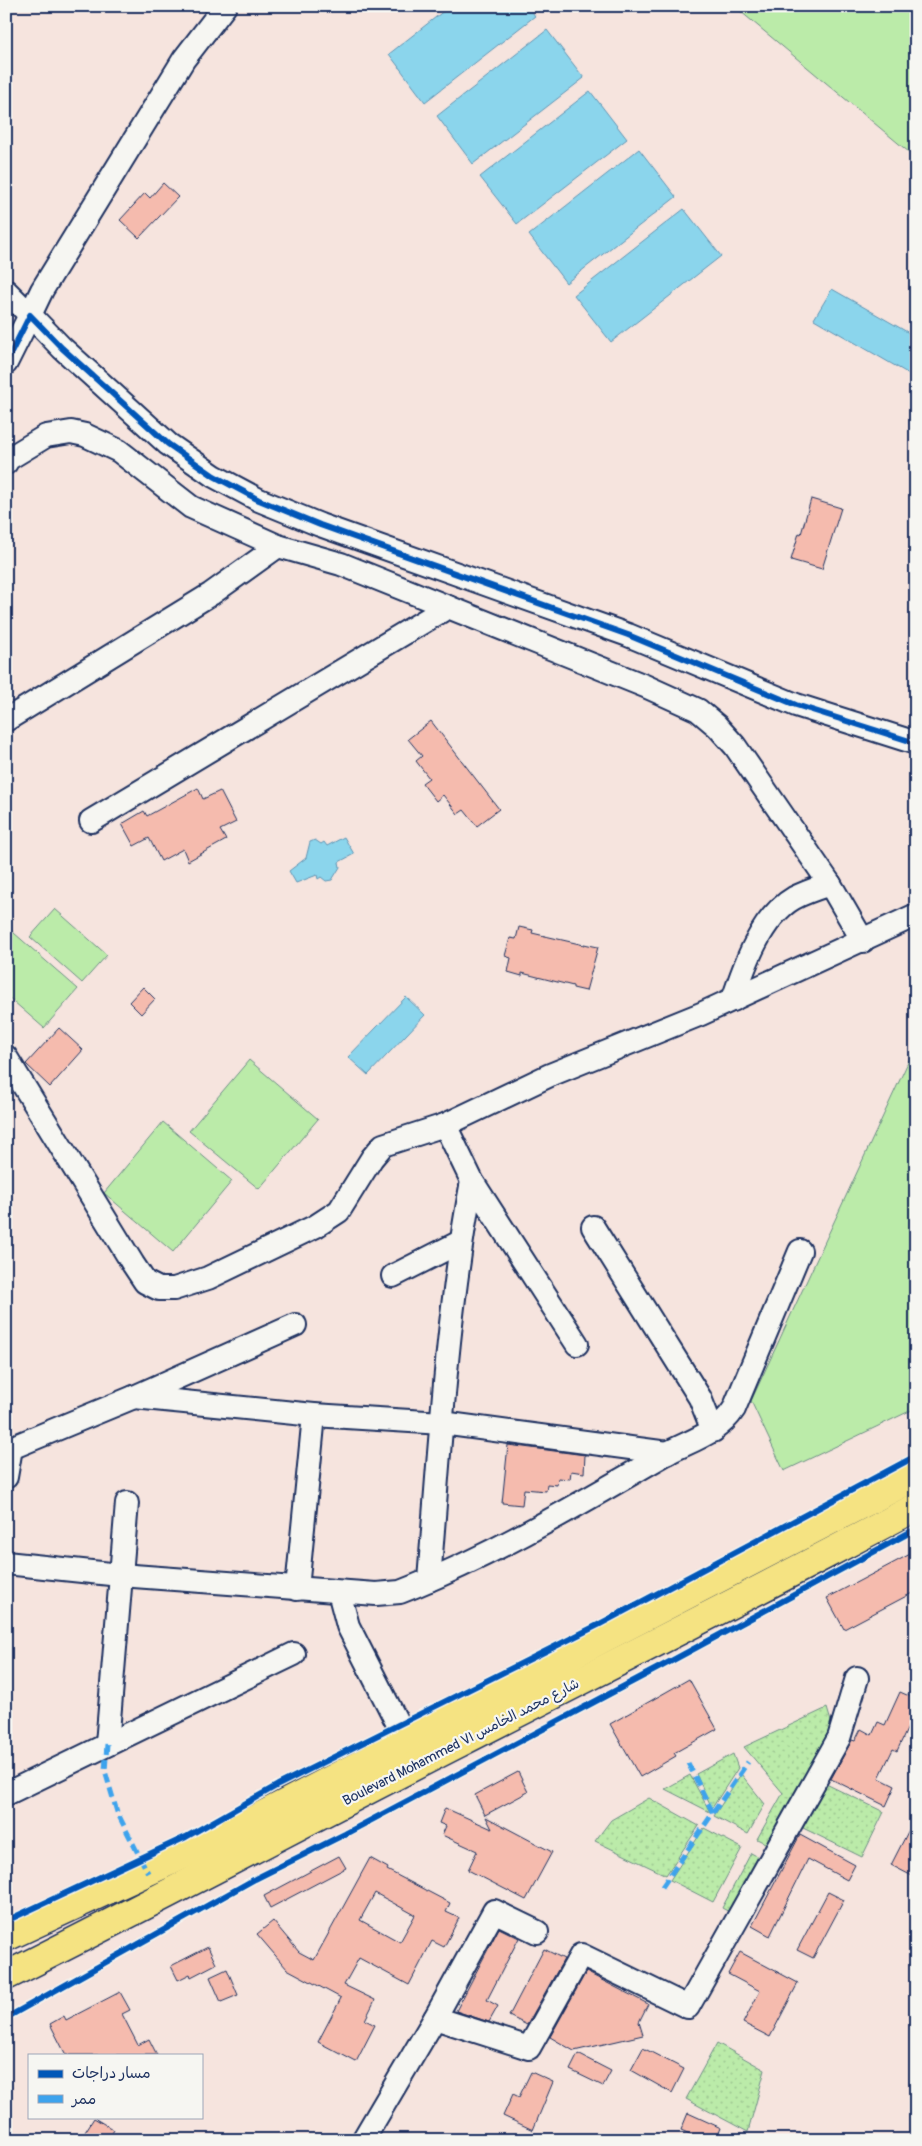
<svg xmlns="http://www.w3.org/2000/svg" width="922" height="2146" viewBox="0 0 922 2146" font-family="Pangolin,'Playpen Sans Arabic',sans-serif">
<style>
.grass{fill:url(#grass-dots);stroke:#6b8d84}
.park{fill:#bbeba9;stroke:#6b8d84}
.water{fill:#8bd5ec;stroke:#5e93b3}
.building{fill:#f5bbae;stroke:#1b2f5e;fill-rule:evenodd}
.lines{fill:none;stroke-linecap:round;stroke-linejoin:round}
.minor-casing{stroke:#1b2f5e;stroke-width:26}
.major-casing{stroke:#1b2f5e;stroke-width:31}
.minor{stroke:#f6f6f2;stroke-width:22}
.major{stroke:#f5e382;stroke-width:28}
.quiet{stroke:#3da3ed;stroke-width:5;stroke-dasharray:10 5;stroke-linecap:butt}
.cycleway-casing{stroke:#f6f6f2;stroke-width:9}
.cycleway{stroke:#0057b8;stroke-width:6}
.labels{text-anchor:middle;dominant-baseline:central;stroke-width:4.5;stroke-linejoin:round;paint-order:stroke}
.street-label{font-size:14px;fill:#1b2f5e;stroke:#f6f6f2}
</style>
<defs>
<pattern id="grass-dots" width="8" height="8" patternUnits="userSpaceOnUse" patternTransform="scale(1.25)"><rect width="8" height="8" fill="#bbeba9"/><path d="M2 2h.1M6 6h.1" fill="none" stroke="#a0ca94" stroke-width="1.8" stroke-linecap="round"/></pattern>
</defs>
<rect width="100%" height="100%" fill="#f6e4de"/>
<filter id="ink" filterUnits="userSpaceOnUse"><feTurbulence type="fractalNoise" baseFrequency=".02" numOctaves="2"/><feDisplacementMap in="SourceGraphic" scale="10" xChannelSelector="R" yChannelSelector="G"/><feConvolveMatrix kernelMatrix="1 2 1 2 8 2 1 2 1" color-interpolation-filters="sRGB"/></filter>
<g filter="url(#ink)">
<g class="grass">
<polygon points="827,1708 832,1725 767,1844 757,1839 783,1793 744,1747"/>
<polygon points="733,1754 738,1768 712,1808 696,1774"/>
<polygon points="741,1774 765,1804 748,1834 714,1816"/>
<polygon points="690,1775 710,1812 665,1789"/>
<polygon points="824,1783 884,1812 862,1857 803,1828"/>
<polygon points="649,1798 699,1826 666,1875 595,1841 611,1820"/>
<polygon points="704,1828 742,1848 713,1902 670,1880"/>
<polygon points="751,1853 762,1859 733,1914 722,1908"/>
<polygon points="717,2043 765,2070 748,2132 686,2099"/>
</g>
<g class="park">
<polygon points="734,6 916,6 916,158"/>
<polygon points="55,909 107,955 82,983 30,937"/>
<polygon points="6,926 78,989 44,1028 6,995"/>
<polygon points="916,1045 916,1408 784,1471 751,1401"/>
<polygon points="249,1060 318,1119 259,1189 189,1131"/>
<polygon points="163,1122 232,1181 173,1252 104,1193"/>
</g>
<g class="water">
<polygon points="450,6 528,6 535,16 425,102 389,54"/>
<polygon points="547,30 584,78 473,164 437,116"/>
<polygon points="590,91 627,139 517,224 480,177"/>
<polygon points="639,149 676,197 566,283 529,235"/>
<polygon points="684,209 721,256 611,342 574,295"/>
<polygon points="832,289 916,337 916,378 814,319"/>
<polygon points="344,837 354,854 339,862 340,867 332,880 326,881 321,877 318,879 317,875 296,883 289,871 306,858 310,842 315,840 321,844 324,842 327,846"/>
<polygon points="406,997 425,1015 368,1075 348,1057"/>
</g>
<g class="building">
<polygon points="163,183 178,197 139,238 120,220 145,193 150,198"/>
<polygon points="811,499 841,508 822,569 791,560 799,533 801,534"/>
<polygon points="431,721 499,809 477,826 464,810 458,814 443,795 436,801 422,783 429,778 416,761 422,756 408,739"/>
<polygon points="198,788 203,799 220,791 236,822 220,830 226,840 188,861 183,849 161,861 149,838 134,846 122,824 144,811 147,816"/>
<polygon points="519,927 533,930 532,933 584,945 584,944 598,947 586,991 573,988 573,986 522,973 522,976 508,972 511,958 505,956 510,938 516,939"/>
<polygon points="143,987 155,999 141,1014 129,1002"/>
<polygon points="59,1028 83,1050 50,1087 26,1064"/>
<polygon points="508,1445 585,1455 584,1473 571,1471 570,1479 558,1478 557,1485 547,1484 546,1491 524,1489 522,1505 502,1503"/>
<polygon points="916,1551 916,1591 844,1629 827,1598"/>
<polygon points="689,1679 717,1729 674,1753 676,1756 640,1777 610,1724"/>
<polygon points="900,1692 916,1699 916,1724 911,1721 897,1751 893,1749 879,1778 895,1786 886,1806 831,1779 852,1740 855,1741 861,1729 872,1735 878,1722 885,1725"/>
<polygon points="518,1772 528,1792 485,1815 475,1795"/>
<polygon points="445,1808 492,1829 486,1817 552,1852 526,1900 468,1870 477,1851 442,1835 446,1826 439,1823"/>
<polygon points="916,1816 916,1878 891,1865"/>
<polygon points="800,1835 855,1865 847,1880 808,1859 770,1936 752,1926"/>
<polygon points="339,1856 346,1868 270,1908 264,1896"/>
<path d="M370 1858 388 1868 387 1870 450 1903 446 1912 459 1918 444 1947 432 1941 409 1985 359 1958 344 1985 375 2000 365 2020 375 2025 356 2062 318 2042 341 1998 287 1969 257 1934 273 1921 299 1952 314 1960ZM375 1893 415 1915 400 1942 360 1920Z"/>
<polygon points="828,1892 844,1900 813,1958 797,1950"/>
<polygon points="499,1928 519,1938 487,2000 498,2006 489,2022 456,2011"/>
<polygon points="208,1947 216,1964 191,1977 190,1974 178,1980 171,1966"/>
<polygon points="544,1949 564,1959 527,2025 509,2016"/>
<polygon points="740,1952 798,1983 770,2037 743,2023 760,1991 728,1974"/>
<polygon points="227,1969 238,1995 221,2002 210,1977"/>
<polygon points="586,1972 648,2004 639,2022 643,2035 574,2051 550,2037"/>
<polygon points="120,1992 130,2010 122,2014 138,2045 149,2039 157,2055 66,2055 50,2024 64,2016 66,2020"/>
<polygon points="643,2048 684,2069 672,2093 631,2070"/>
<polygon points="578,2054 611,2071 603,2086 570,2070"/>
<polygon points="531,2072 553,2082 533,2130 503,2116 513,2094 519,2097"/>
<polygon points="688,2113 721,2128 716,2140 703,2140 681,2130"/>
<polygon points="94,2118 114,2130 108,2140 80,2140"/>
</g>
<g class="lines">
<defs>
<g id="minor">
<polyline points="6,291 30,315 42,290 184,59 225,6"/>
<polyline points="6,363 30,315 62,348 168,444 214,476 259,500 320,525 628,635 796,705 916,743"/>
<polyline points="6,463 8,459 46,436 71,432 85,435 119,451 191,507 278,546 341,564 645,686 698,710 717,726 735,746 830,884"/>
<polyline points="6,720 211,594 278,546"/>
<polyline points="91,821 448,607"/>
<path d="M733 1000C744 966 761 917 794 898 805 892 818 888 830 884L863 941"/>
<polyline points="6,1057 133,1264 145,1282 159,1289 174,1289 208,1278 316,1226 339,1211 372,1158 383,1145 445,1125"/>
<polyline points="593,1227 700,1398 713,1431"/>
<polyline points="393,1276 460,1242"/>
<polyline points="577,1344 472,1181 445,1125 550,1075 701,1014 916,915"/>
<polyline points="134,1397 314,1415 442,1423 668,1453"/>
<polyline points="6,1450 134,1397 295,1325"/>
<polyline points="6,1477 11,1448"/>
<path d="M6 1563 120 1575 376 1594 400 1592 415 1586C501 1551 582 1502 662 1456 688 1441 717 1435 734 1409L800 1251"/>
<path d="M429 1580C440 1447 447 1312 472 1181"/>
<polyline points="297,1589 314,1415"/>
<polyline points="339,1592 348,1626 406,1740"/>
<polyline points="107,1744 127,1503"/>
<polyline points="6,1794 294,1654"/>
<polyline points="435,2018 494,1911 537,1932"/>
<polyline points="363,2140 435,2018 529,2048 581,1955 688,2007 839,1738 857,1678"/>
</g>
<g id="major">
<polyline points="6,1937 209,1843 916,1476"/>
<path d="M6 1976C158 1900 308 1820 459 1743 611 1665 765 1588 916 1507"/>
</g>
</defs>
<use href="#minor" class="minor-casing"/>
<use href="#major" class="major-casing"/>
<use href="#minor" class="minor"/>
<use href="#major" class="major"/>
<g class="quiet">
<polyline points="107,1744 105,1771 117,1812 148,1873"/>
<polyline points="688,1763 713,1813"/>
<polyline points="662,1887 748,1762"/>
</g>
<defs>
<g id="cycleway">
<polyline points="6,363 30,315 62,348 168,444 214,476 259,500 320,525 628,635 796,705 916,743"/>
<polyline points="6,1921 186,1837 278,1785 598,1625 916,1456"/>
<polyline points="6,2018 255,1879 345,1834 662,1666 916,1529"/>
</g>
</defs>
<use href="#cycleway" class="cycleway-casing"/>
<use href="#cycleway" class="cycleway"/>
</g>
</g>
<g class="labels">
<g class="street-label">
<text transform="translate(461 1742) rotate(-27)">Boulevard Mohammed VI شارع محمد الخامس</text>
</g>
</g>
<rect width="922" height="2146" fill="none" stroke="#f6f6f2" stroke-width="25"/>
<rect x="12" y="12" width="897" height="2121" fill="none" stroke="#1b2f5e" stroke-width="2" filter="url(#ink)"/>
<rect x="28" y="2054" width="175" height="65" fill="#f6f6f2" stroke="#9ea6b7"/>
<rect x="38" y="2070" width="25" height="8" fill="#0057b8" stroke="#9ea6b7"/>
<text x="72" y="2078" font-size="15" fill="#1b2f5e">مسار دراجات</text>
<rect x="38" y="2095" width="25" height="8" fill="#3da3ed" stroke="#9ea6b7"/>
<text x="72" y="2104" font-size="15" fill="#1b2f5e">ممر</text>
</svg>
